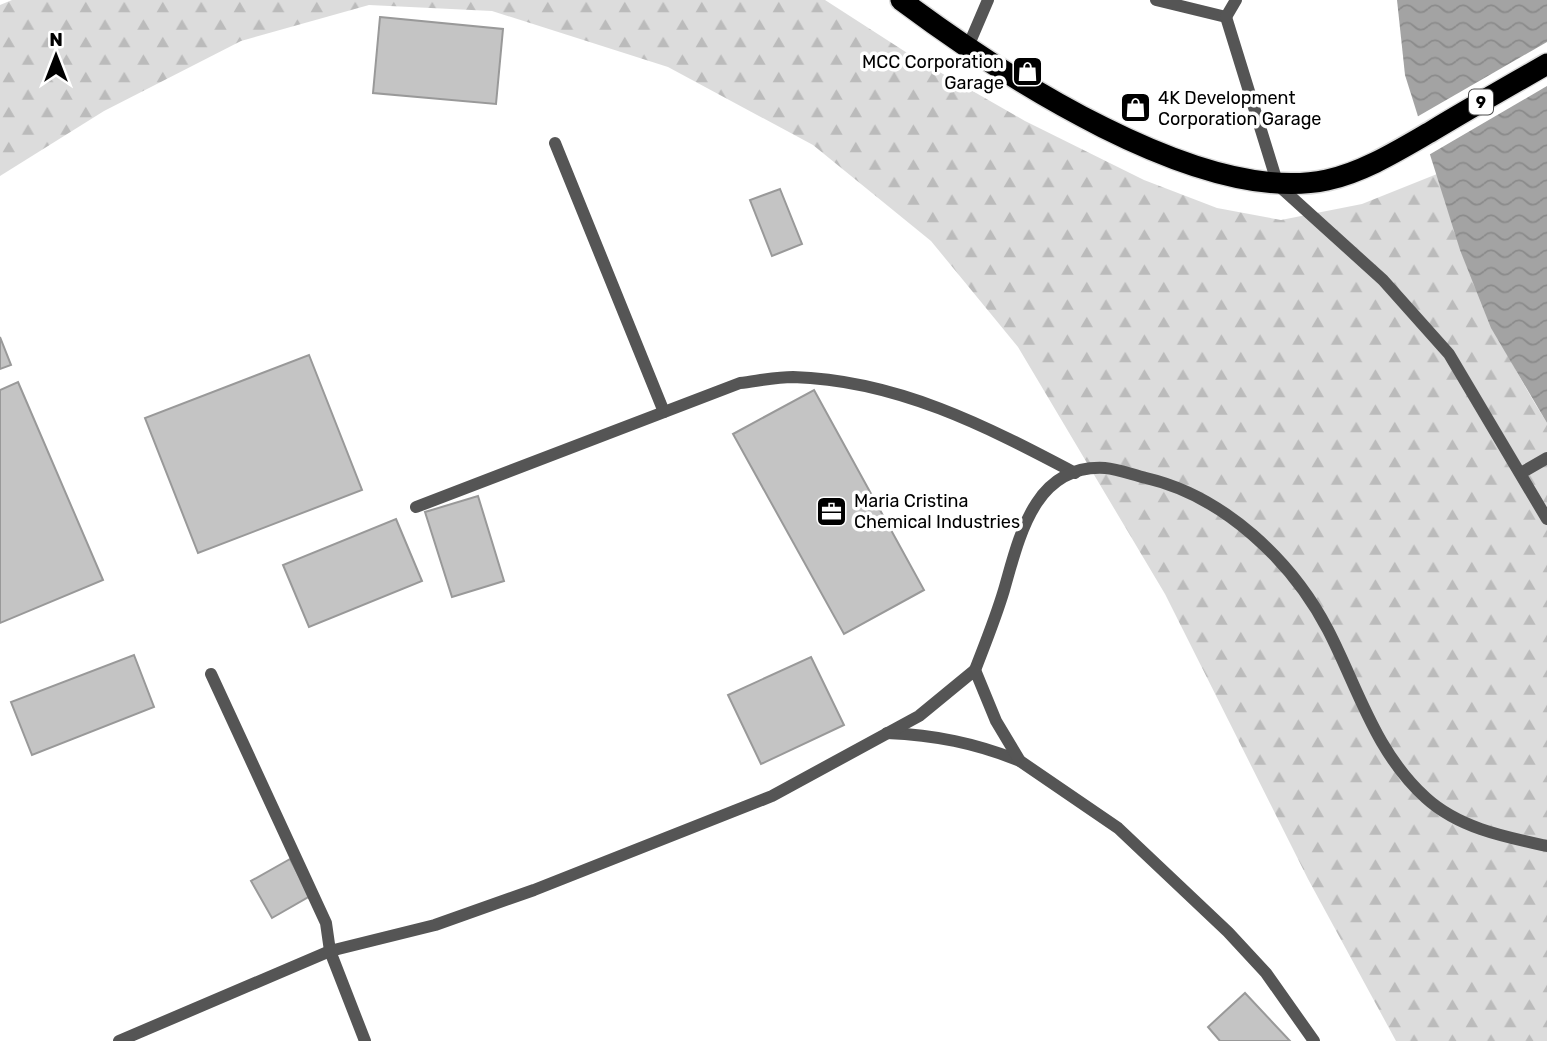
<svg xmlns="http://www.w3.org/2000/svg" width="1547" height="1041" viewBox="0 0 1547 1041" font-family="Rubik,sans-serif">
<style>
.forest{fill:url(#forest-firs)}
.water{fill:url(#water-waves)}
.pier{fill:#fff}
.building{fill:#c4c4c4;stroke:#999;stroke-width:2}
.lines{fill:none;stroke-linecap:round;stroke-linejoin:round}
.highway-casing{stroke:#dbdbdb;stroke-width:24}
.lane{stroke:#555;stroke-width:12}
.highway{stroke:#000;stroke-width:21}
.labels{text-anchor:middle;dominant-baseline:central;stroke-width:7;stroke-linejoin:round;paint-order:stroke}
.shield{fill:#fff;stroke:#4c4c4c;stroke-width:2}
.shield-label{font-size:16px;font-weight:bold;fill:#000}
.poi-label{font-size:18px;fill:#000;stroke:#fff;text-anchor:start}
</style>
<defs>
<pattern id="forest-firs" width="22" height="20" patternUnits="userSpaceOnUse" patternTransform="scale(1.75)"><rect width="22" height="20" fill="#dcdcdc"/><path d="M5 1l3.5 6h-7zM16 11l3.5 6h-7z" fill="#bbb"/></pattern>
<pattern id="water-waves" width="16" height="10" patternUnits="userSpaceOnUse" patternTransform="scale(1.75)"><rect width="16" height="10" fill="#a3a3a3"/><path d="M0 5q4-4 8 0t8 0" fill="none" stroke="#8b8b8b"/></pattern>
</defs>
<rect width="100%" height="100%" fill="#fff"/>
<path class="forest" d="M12 0H825L915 58 1025 121 1144 180 1217 208 1281 220 1362 204 1437 174C1463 260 1498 347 1547 423V1041H1396L1308 879 1165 594 1018 347 931 241 813 145 668 67 492 11 369 5 241 41 104 111 0 176V5Z"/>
<polygon class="water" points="1397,0 1547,0 1547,423 1491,328 1460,250 1405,75"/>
<polygon class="pier" points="1547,42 1547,86 1427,156 1415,118"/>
<g class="building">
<polygon points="380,17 503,29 496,104 373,93"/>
<polygon points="780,189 802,244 772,256 750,200"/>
<polygon points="0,337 11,365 0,369"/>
<polygon points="309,355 362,490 198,553 145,418"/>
<polygon points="18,382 103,580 0,623 0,390"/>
<polygon points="814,390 924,590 844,634 733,434"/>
<polygon points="478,496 504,581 452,597 425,512"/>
<polygon points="396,519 422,581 309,627 283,565"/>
<polygon points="134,655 154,707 32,755 11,702"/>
<polygon points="811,657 844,725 761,764 728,695"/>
<polygon points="290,859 310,896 272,918 251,881"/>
<polygon points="1245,993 1290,1041 1220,1041 1208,1027"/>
</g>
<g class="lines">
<defs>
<path id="highway" d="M901 0C999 73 1201 207 1327 180 1364 172 1399 150 1432 131 1470 108 1509 86 1547 64"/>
</defs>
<use href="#highway" class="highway-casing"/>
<g class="lane">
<polyline points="1156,0 1226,17 1278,185 1383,280 1449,354 1547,519"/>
<polyline points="1226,17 1236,0"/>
<polyline points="967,49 988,0"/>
<polyline points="555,143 664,412"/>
<polyline points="1521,473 1547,458"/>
<path d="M416 507 740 383C757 381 776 377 793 377 897 380 986 426 1075 473"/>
<path d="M975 670C985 644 996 617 1004 590 1019 538 1034 464 1105 468 1118 469 1133 475 1146 478 1224 496 1292 561 1328 630 1358 688 1375 752 1426 798 1459 828 1505 837 1547 846"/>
<polyline points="211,674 326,923 330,951 365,1041"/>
<path d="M887 733C935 735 975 743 1020 761"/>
<polyline points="119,1041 330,951 435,925 534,890 772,796 919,716 975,670 996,721 1020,761 1118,828 1228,932 1266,973 1314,1041"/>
</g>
<use href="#highway" class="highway"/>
</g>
<defs>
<symbol id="shop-square" viewBox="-11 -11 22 22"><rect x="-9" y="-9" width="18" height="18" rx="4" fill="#000" stroke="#fff"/><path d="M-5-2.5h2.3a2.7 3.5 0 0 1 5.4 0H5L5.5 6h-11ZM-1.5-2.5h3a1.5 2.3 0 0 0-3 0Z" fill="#fff"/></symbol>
<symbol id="office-square" viewBox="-11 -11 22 22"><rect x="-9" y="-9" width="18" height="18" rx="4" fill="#000" stroke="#fff"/><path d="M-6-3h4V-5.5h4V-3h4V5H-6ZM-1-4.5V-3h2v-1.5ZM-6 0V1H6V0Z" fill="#fff"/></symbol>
</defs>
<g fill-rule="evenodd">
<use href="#shop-square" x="1010" y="54" width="35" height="35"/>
<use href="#shop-square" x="1118" y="90" width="35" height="35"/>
<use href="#office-square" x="814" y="494" width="35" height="35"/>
</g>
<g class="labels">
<rect class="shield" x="1469" y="89.5" width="24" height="25" rx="5"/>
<g class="shield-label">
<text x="1481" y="102">9</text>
</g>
<g class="poi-label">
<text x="1004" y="62" text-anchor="end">MCC Corporation<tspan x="1004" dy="21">Garage</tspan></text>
<text x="1158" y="98">4K Development<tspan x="1158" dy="21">Corporation Garage</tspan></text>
<text x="854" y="501">Maria Cristina<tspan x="854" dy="21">Chemical Industries</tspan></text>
</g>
</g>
<g transform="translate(56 56)" stroke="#ffffff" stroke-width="5" paint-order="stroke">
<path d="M0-5L12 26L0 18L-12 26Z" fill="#000000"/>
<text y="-10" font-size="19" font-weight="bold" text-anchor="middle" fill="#000000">N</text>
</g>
</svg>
